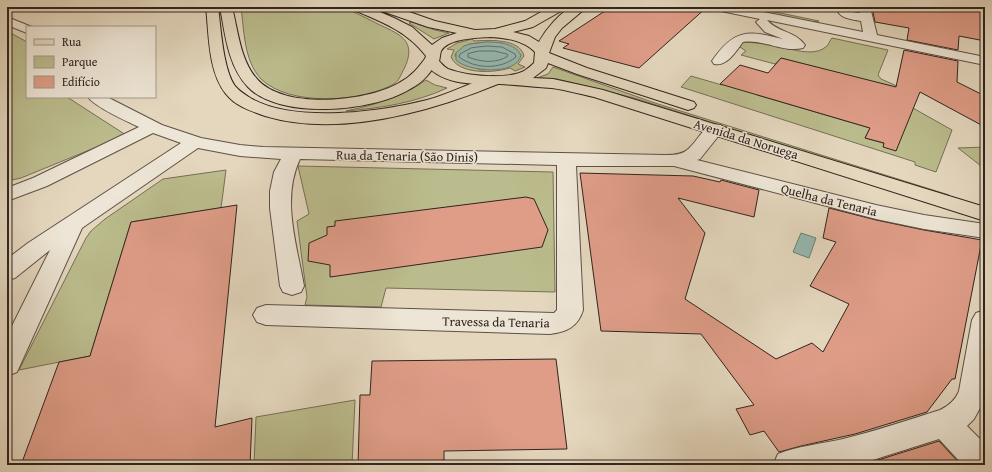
<svg xmlns="http://www.w3.org/2000/svg" width="992" height="472" viewBox="0 0 992 472" font-family="'Gentium Book Plus',serif">
<style>
.green{fill:#bbbc8d;stroke:#767056;fill-rule:evenodd}
.water{fill:#95bab2;stroke:#6d7e77}
.lines{fill:none;stroke-linecap:round;stroke-linejoin:round}
.shore{stroke:#636f68;stroke-width:1}
.building{fill:#df9d88;stroke:#31241f}
.minor-casing{stroke:#5e5147;stroke-width:2}
.major-casing{stroke:#31241f;stroke-width:2}
.highway-casing{stroke:#31241f;stroke-width:2}
.minor{fill:#ede5d5;fill-rule:evenodd}
.major{fill:#e4d7be;fill-rule:evenodd}
.highway{fill:#e4d7be;fill-rule:evenodd}
.labels{text-anchor:middle;dominant-baseline:central;stroke-width:3;stroke-linejoin:round;paint-order:stroke}
.street-label{font-size:13px;fill:#31241f;stroke:#ede5d5}
</style>
<rect width="100%" height="100%" fill="#e4d7be"/>
<filter id="stains"><feTurbulence type="fractalNoise" baseFrequency=".005" numOctaves="4"/><feColorMatrix values="0 0 0 0 .2 0 0 0 0 .09 0 0 0 0 .02 0 0 0 .5 -.17"/></filter>
<radialGradient id="worn" r=".72"><stop offset=".6" stop-color="#630" stop-opacity="0"/><stop offset="1" stop-color="#630" stop-opacity=".3"/></radialGradient>
<g class="green">
<path d="M241 7C263 7 285 7 308 7 317 7 328 6 338 7 348 8 370 20 380 25 402 35 417 42 404 69 401 74 399 81 394 84 361 102 290 107 261 79 244 61 244 30 241 7Z"/>
<polygon points="737,7 751,7 819,21 812,22"/>
<polygon points="412,22 435,30 449,33 434,39 409,23"/>
<polygon points="7,31 27,42 27,97 67,97 126,135 21,178 7,181"/>
<path d="M832 38 888 50 878 75 881 79 897 86 896 88 781 58 775 64 741 55 746 51 740 47V44C759 31 807 65 827 46 829 44 830 40 832 38Z"/>
<path d="M472 39 474 41C488 40 520 38 524 56L518 64 525 67 515 71 510 68C494 73 459 75 451 57L454 50 447 49 457 43ZM486 42 503 43 498 69 480 70 455 56 456 53 470 44Z"/>
<polygon points="553,67 655,103 949,195 948,197 634,98 557,79 537,78 548,74"/>
<polygon points="691,76 722,85 726,82 759,91 757,95 870,128 865,138 897,147 904,103 952,130 936,172 915,165 915,162 681,87"/>
<path d="M426 80 435 85 447 88C415 103 381 108 346 111 374 105 403 97 426 80Z"/>
<polygon points="985,147 985,169 958,148"/>
<polygon points="298,166 553,172 555,292 386,288 381,307 305,305 307,297 297,221 309,214"/>
<polygon points="226,170 221,208 131,222 90,356 19,370 86,238 91,231 105,219 163,179"/>
<polygon points="355,400 352,465 254,465 256,417"/>
</g>
<g class="water">
<path d="M486 42C498 42 515 43 521 55 517 76 468 72 456 60V53L464 46 470 44Z"/>
<polygon points="801,233 816,238 809,258 793,252"/>
</g>
<g class="lines">
<g class="shore">
<path d="M487 46 502 47 515 54 516 57C500 70 475 69 459 57L460 54 471 48Z"/>
<path d="M479 51H494L507 54 508 56C496 64 481 62 468 57V54Z"/>
</g>
</g>
<g class="building">
<polygon points="611,7 707,7 639,68 563,48 569,44 559,41"/>
<polygon points="872,7 985,7 985,41 959,36 958,50 907,40 909,28 875,22"/>
<polygon points="904,50 958,61 957,82 985,96 985,127 920,92 896,151 883,147 884,143 865,138 870,128 720,84 740,65 768,73 781,58 896,87"/>
<polygon points="580,173 693,176 720,182 721,180 759,190 754,217 678,198 705,233 685,299 776,359 812,343 823,352 849,304 810,286 836,242 823,238 829,208 876,220 924,230 982,240 955,379 952,379 927,412 855,434 801,446 779,452 764,431 750,435 736,409 754,405 701,334 601,331"/>
<polygon points="526,197 534,199 548,230 542,247 330,277 330,265 308,261 309,243 327,235 327,227 335,226 335,221"/>
<polygon points="237,205 215,427 252,418 250,465 21,465 59,362 90,356 131,222"/>
<polygon points="556,359 567,449 444,451 444,460 408,465 358,465 360,395 370,395 372,361"/>
<polygon points="939,441 961,465 862,465"/>
</g>
<g class="lines">
<defs>
<g id="minor">
<path d="M714 7H738L863 32 861 21C851 19 839 19 836 7H848L852 12 860 13 858 7H870L877 35 985 57V65L767 20C778 33 794 30 805 45L803 48C783 53 764 39 743 42 736 51 727 67 714 64L712 61C734 29 748 30 783 39L765 32 756 22 760 19 716 10Z"/>
<polygon points="7,17 32,27 27,27 27,33 7,25"/>
<path d="M88 97H107L162 125 201 138 240 145 263 147 665 155C672 155 681 155 687 150 699 141 704 121 721 125L724 129 700 159 697 160 876 205 924 215 985 224V238L924 229 876 219 674 166H576L583 310C578 327 566 332 550 334L266 325 257 322 253 315 257 308 266 305 554 313 557 310V165L300 159C281 199 297 245 304 286L301 292 292 295 283 292 280 286 270 208V191L274 172 281 159 240 156 198 148 82 228 17 372 7 376V336L50 250 15 278 7 280V259L28 243 181 143 153 133 47 186 7 201V188L33 178 139 127C126 121 95 107 88 97Z"/>
<path d="M985 310V399L974 419 967 426 985 444V465H963L939 439 857 465H773L778 454C798 446 821 444 843 439 876 431 908 420 940 410 948 406 955 401 959 391L972 320 976 313Z"/>
</g>
<path id="major" d="M352 7H368L394 18 412 27 432 45 442 38 457 33 428 27 379 10 377 7H395L435 21 475 30 495 29 525 21 550 7H565L563 10 533 27 513 32 529 36 539 42C545 31 561 10 574 7 578 6 583 7 587 7L562 28 555 37 549 53 587 68 694 102 696 105 694 108 688 110 682 108 577 74 548 63 546 68 533 78 553 79 603 90 985 207V221L594 97C580 94 566 90 552 88 535 87 517 85 500 84 474 84 441 86 424 62L426 56C407 31 382 22 354 10ZM490 37C506 38 523 40 535 52L534 63C531 66 527 69 524 71 506 80 466 76 448 69 444 67 442 64 439 61 440 58 440 54 441 51 448 38 478 38 490 37Z"/>
<g id="highway">
<path d="M206 7H218C221 29 223 69 235 86 240 92 246 95 252 99 296 123 380 112 427 100 450 94 471 82 493 76L498 78 501 81 498 84C429 112 339 138 265 116 251 111 235 106 226 94 208 72 209 34 206 7Z"/>
<path d="M220 7H232C238 30 240 60 257 79 284 110 366 102 399 83 412 76 418 68 427 56L432 55 437 56 439 59C430 73 425 81 410 89 374 112 279 120 248 87 228 66 225 34 220 7Z"/>
</g>
</defs>
<use href="#minor" class="minor-casing"/>
<use href="#major" class="major-casing"/>
<use href="#highway" class="highway-casing"/>
<use href="#minor" class="minor"/>
<use href="#major" class="major"/>
<use href="#highway" class="highway"/>
</g>
<g class="labels">
<g class="street-label">
<text transform="translate(746 139) rotate(17)">Avenida da Noruega</text>
<text transform="translate(407 156) rotate(1)">Rua da Tenaria (São Dinis)</text>
<text transform="translate(829 200) rotate(14)">Quelha da Tenaria</text>
<text transform="translate(496 322) rotate(1)">Travessa da Tenaria</text>
</g>
</g>
<rect width="992" height="472" fill="none" stroke="#e4d7be" stroke-width="24"/>
<rect x="8" y="8" width="976" height="456" fill="none" stroke="#31241f" stroke-width="2"/>
<rect x="12" y="12" width="968" height="448" fill="none" stroke="#31241f"/>
<rect x="26" y="26" width="130" height="72" fill="#ede5d5" stroke="#a2988c"/>
<rect x="34" y="39" width="20" height="6" fill="#e4d7be" stroke="#a2988c"/>
<text x="62" y="46" font-size="12" fill="#31241f">Rua</text>
<rect x="34" y="56" width="20" height="12" fill="#bbbc8d" stroke="#a2988c"/>
<text x="62" y="66" font-size="12" fill="#31241f">Parque</text>
<rect x="34" y="76" width="20" height="12" fill="#df9d88" stroke="#a2988c"/>
<text x="62" y="86" font-size="12" fill="#31241f">Edifício</text>
<rect width="100%" height="100%" filter="url(#stains)"/>
<rect width="100%" height="100%" fill="url(#worn)"/>
</svg>
